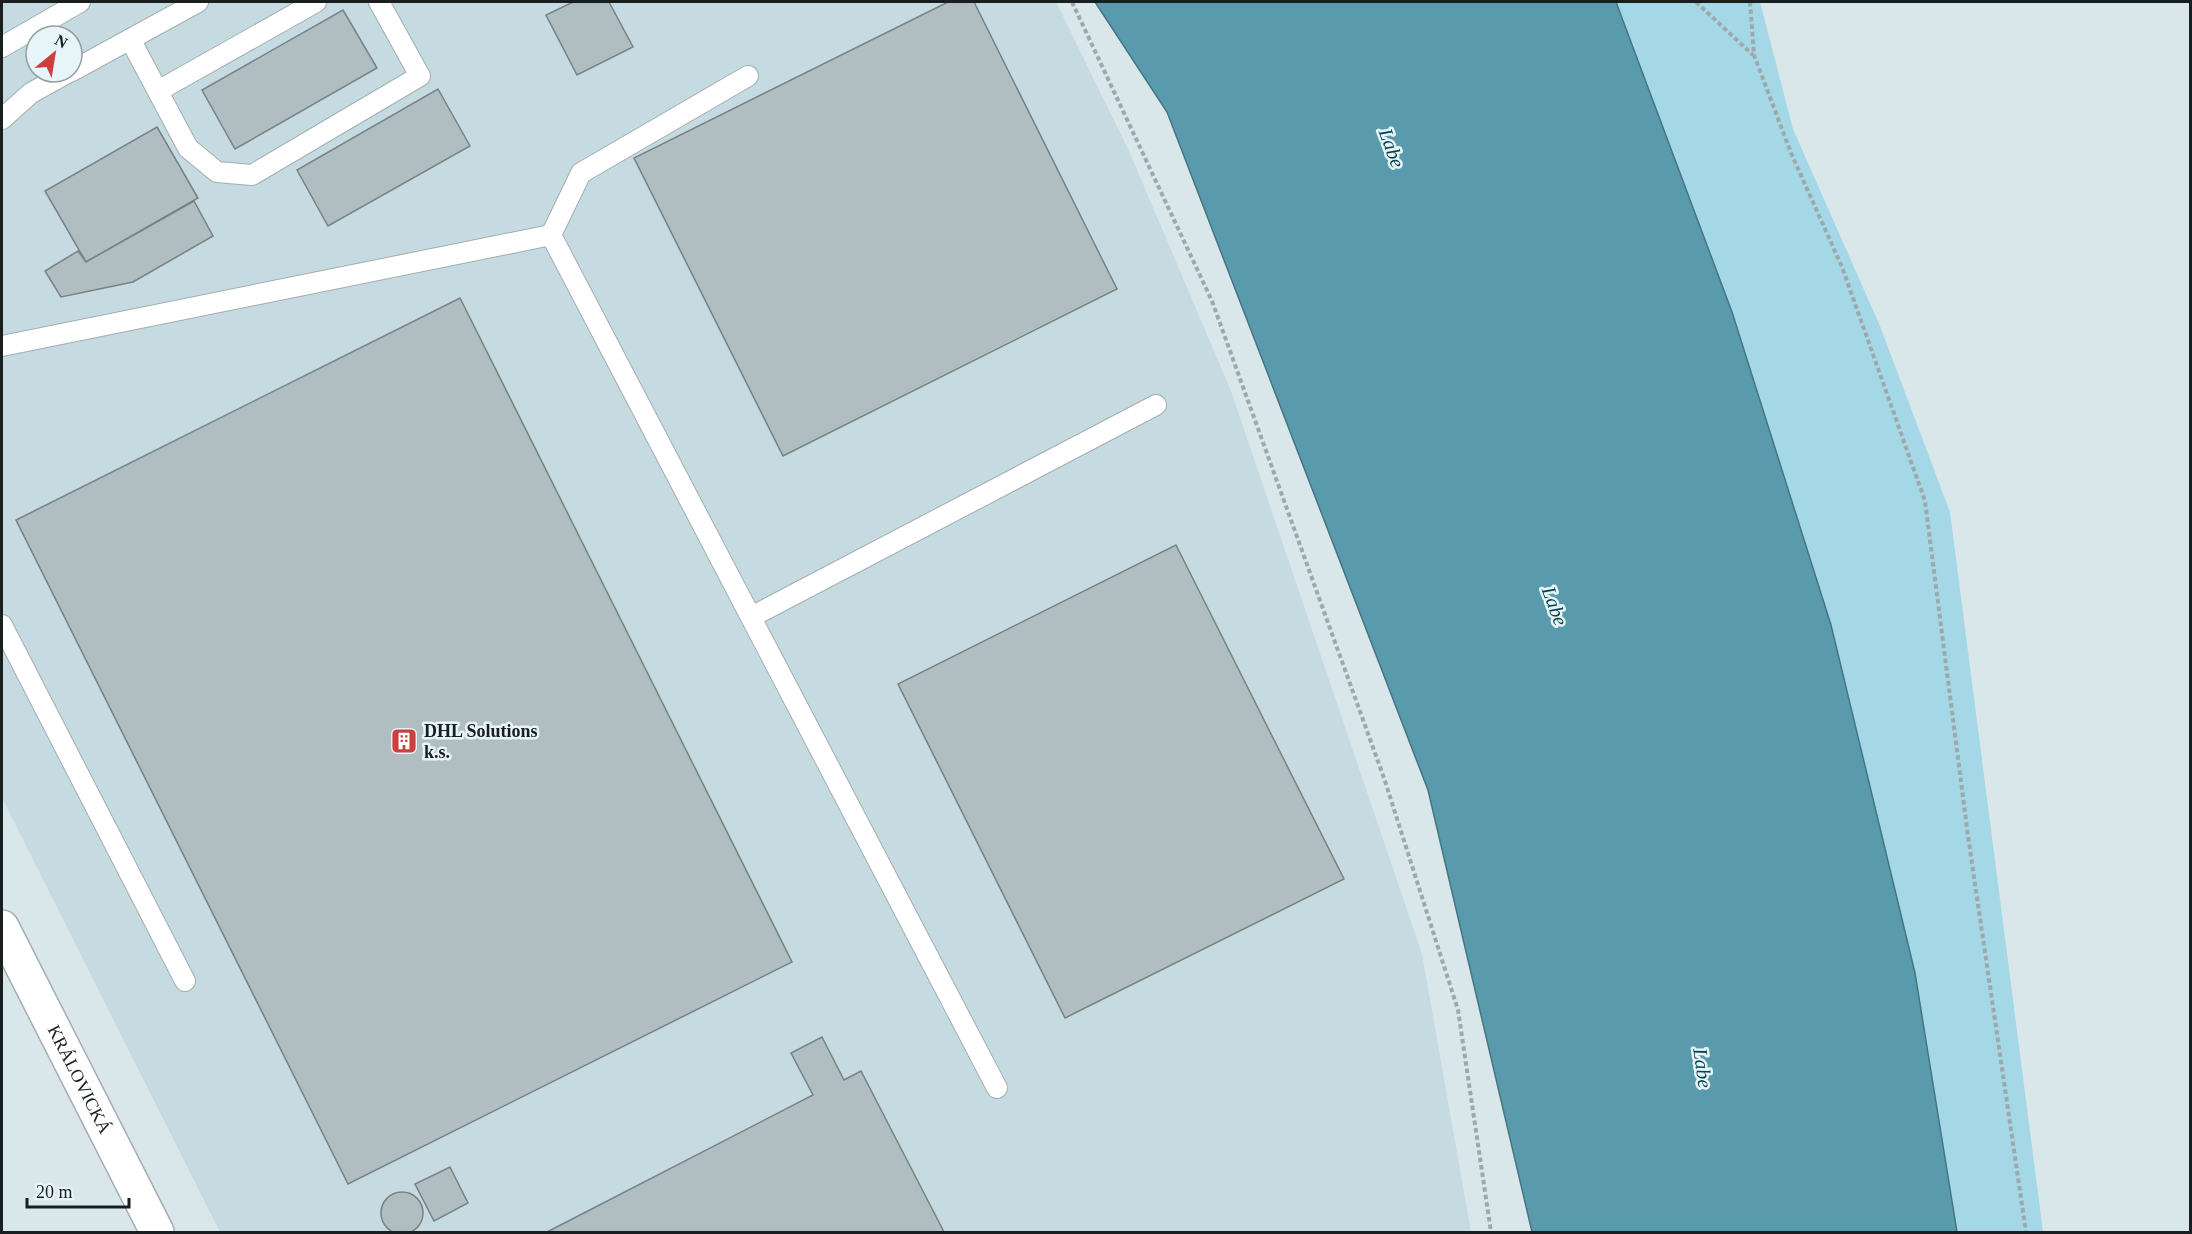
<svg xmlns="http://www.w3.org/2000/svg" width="2192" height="1234" viewBox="0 0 2192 1234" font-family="'Times New Roman',serif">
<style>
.built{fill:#c5dae1;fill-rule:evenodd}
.green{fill:#a5d8e7}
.water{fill:#599aac;stroke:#467582;stroke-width:1.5}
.building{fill:#b1bec1;stroke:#768285;stroke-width:1.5}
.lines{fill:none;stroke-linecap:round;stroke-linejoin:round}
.lane-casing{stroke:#a2aeb2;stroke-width:22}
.secondary-casing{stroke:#a2aeb2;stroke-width:36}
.path{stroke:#9da8aa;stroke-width:4;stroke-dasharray:4.5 3;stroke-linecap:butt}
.lane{stroke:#fff;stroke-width:20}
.secondary{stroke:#fff;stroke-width:33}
.labels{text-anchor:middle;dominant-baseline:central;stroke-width:5;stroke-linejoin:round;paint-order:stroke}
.poi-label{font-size:18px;font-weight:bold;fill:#191e1f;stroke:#e7f4f8;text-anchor:start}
.street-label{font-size:18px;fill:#191e1f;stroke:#e7f4f8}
.water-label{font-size:20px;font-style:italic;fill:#064351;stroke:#e7f4f8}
</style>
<rect width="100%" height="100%" fill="#dae7ea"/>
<path class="built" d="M2 2H1056L1129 151 1231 391 1422 954 1471 1232H220L2 798ZM36 36H72V72H36Z"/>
<polygon class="green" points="1616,2 1760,2 1793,129 1880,326 1950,512 2043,1232 1957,1232 1915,973 1831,625 1732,312"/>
<polygon class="water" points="1095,2 1616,2 1732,312 1831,625 1915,973 1957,1232 1532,1232 1428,790 1167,112"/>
<g class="building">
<polygon points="573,2 609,2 633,47 577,75 546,15"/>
<polygon points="948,2 974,2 1117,289 783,456 634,158"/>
<polygon points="343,10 377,68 235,149 202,90"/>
<polygon points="438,89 470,146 328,226 297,170"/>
<polygon points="157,127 198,198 86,262 45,191"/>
<polygon points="194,201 213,236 133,282 61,297 45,271 78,251 86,262"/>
<polygon points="460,298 792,962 348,1184 16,520"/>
<polygon points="1176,545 1344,879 1065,1018 898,684"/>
<polygon points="822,1037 844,1080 861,1071 944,1232 547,1232 813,1095 791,1053"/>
<polygon points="450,1167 468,1203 434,1221 415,1184"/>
<circle cx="402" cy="1213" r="21"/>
</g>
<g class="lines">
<defs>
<g id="lane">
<polyline points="130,39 188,148 217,172 252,175 420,76 379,2"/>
<polyline points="2,47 80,2"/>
<polyline points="72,71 198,2"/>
<polyline points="748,76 581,173 551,235 997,1088"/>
<polyline points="158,91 316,2"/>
<polyline points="2,119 31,93 69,72"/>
<polyline points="2,346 551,235"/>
<polyline points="751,617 1156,405"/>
<polyline points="2,625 185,981"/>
</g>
<g id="secondary">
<path id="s1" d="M2 927 157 1232"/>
</g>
</defs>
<use href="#lane" class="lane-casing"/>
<use href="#secondary" class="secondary-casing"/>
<g class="path">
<polyline points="1072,2 1212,301 1384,778 1458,1010 1491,1232"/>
<polyline points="1696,2 1753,55"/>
<polyline points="1750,2 1754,55 1791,153 1842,267 1925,501 1968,836 2026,1232"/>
</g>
<use href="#lane" class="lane"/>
<use href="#secondary" class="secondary"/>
</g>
<defs>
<symbol id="building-square" viewBox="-11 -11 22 22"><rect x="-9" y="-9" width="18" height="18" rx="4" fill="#cd3e3e" stroke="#e7f4f8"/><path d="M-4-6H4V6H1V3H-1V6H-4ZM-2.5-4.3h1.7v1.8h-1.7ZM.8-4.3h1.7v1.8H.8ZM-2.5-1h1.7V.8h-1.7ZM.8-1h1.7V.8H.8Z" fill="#fff"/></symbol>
</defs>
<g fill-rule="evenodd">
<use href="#building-square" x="389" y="726" width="30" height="30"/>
</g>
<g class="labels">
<g class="poi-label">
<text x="424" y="731">DHL Solutions<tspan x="424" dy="21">k.s.</tspan></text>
</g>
<g class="street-label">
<text stroke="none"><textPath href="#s1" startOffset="171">KRÁLOVICKÁ</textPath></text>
</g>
<g class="water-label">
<text transform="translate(1392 148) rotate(70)">Labe</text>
<text transform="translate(1555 606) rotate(70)">Labe</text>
<text transform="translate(1703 1068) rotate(82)">Labe</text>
</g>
</g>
<rect width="2192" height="1234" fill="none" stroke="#191e1f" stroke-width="6"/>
<g transform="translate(54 54) rotate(30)"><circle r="28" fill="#e7f4f8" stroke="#959ea1" stroke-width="1.5"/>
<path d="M0-4.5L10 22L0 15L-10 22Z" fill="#cd3e3e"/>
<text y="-9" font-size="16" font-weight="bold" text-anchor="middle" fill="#191e1f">N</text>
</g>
<path d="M27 1198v9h102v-9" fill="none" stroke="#191e1f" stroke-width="3"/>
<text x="36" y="1198" font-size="18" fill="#191e1f" stroke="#e7f4f8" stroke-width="4.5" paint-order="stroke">20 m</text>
</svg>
